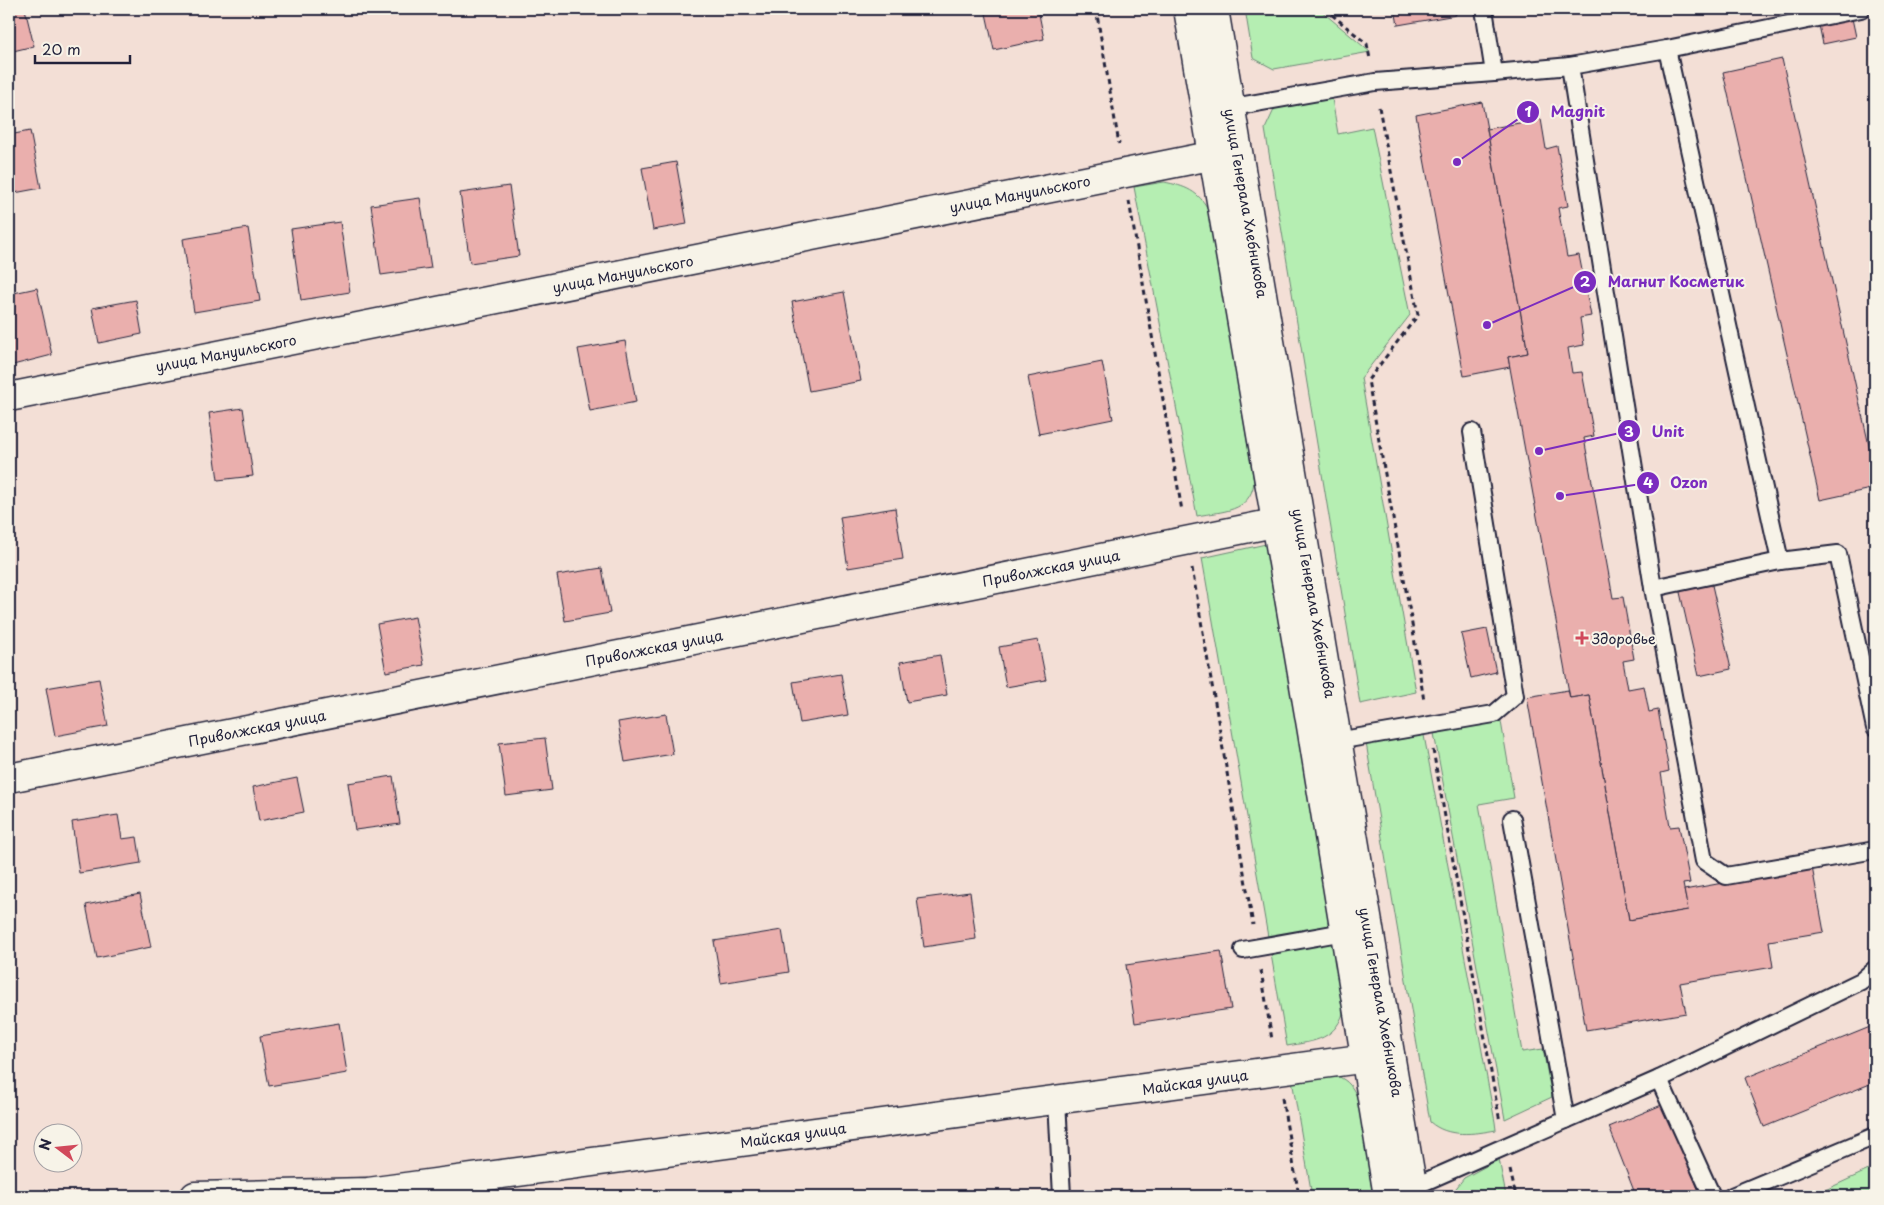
<svg xmlns="http://www.w3.org/2000/svg" width="1884" height="1205" viewBox="0 0 1884 1205" font-family="'Playpen Sans',sans-serif">
<style>
.green{fill:#b5eeb2;stroke:#6c8876}
.building{fill:#eaafad;stroke:#22223b}
.lines{fill:none;stroke-linecap:round;stroke-linejoin:round}
.service-casing{stroke:#22223b;stroke-width:20}
.minor-casing{stroke:#22223b;stroke-width:31}
.tertiary-casing{stroke:#22223b;stroke-width:31}
.path{stroke:#22223b;stroke-width:3;stroke-dasharray:5 4;stroke-linecap:butt}
.service{stroke:#f7f3e8;stroke-width:16}
.minor{stroke:#f7f3e8;stroke-width:28}
.tertiary{stroke:#f7f3e8;stroke-width:28}
.poi-dot{fill:#d1495b;stroke:#f7f3e8;stroke-width:2}
.labels{text-anchor:middle;dominant-baseline:central;stroke-width:4;stroke-linejoin:round;paint-order:stroke}
.street-label{font-size:14px;fill:#22223b;stroke:#f7f3e8}
.poi-label{font-size:14px;fill:#22223b;stroke:#f7f3e8;text-anchor:start}
.leader{fill:none;stroke:#7b2cbf;stroke-width:2}
.callout-dot{fill:#7b2cbf;stroke:#f7f3e8;stroke-width:2}
.mark-label{font-size:15px;text-anchor:middle;font-weight:bold;fill:#fff}
.callout-label{font-size:15px;text-anchor:middle;font-weight:bold;fill:#7b2cbf;stroke:#f7f3e8;stroke-width:4;stroke-linejoin:round;paint-order:stroke}
</style>
<rect width="100%" height="100%" fill="#f3dfd6"/>
<filter id="ink" filterUnits="userSpaceOnUse"><feTurbulence type="fractalNoise" baseFrequency=".02" numOctaves="2"/><feDisplacementMap in="SourceGraphic" scale="10" xChannelSelector="R" yChannelSelector="G"/><feConvolveMatrix kernelMatrix="1 2 1 2 8 2 1 2 1" color-interpolation-filters="sRGB"/></filter>
<g filter="url(#ink)">
<g class="green">
<polygon points="1245,9 1319,9 1370,52 1274,69 1253,58"/>
<polygon points="1330,87 1338,134 1372,127 1410,315 1361,378 1416,692 1360,704 1265,129 1280,97"/>
<path d="M1164 182C1185 186 1199 191 1209 211L1254 482C1250 513 1222 511 1197 516L1134 187Z"/>
<path d="M1266 544 1345 1007C1337 1040 1315 1041 1287 1046L1202 558Z"/>
<polygon points="1498,704 1514,798 1479,804 1522,1052 1543,1049 1552,1097 1505,1119 1431,717"/>
<path d="M1421 719 1495 1122 1496 1130C1474 1134 1448 1138 1430 1122L1364 731Z"/>
<path d="M1330 1073C1346 1079 1351 1083 1358 1099L1373 1196H1312L1291 1074Z"/>
<polygon points="1499,1159 1506,1196 1450,1196 1464,1178"/>
<polygon points="1875,1167 1875,1196 1820,1196 1823,1191"/>
</g>
<g class="building">
<polygon points="9,9 25,9 34,46 9,52"/>
<polygon points="985,9 1038,9 1044,39 994,50"/>
<polygon points="1395,9 1454,9 1456,15 1398,25"/>
<polygon points="1850,9 1856,37 1823,44 1816,11"/>
<polygon points="1782,59 1875,472 1875,488 1820,500 1723,72"/>
<polygon points="1482,102 1528,353 1508,357 1510,367 1464,376 1416,115"/>
<polygon points="1541,119 1546,149 1557,146 1568,206 1558,208 1567,257 1579,255 1591,316 1580,318 1584,345 1568,348 1572,373 1582,372 1594,436 1584,438 1613,598 1623,597 1634,659 1623,661 1628,689 1644,686 1649,712 1658,710 1669,771 1661,773 1670,827 1679,826 1690,883 1683,884 1688,910 1629,920 1589,695 1570,698 1508,357 1528,353 1487,129"/>
<polygon points="30,131 41,188 9,194 9,135"/>
<polygon points="676,162 687,224 653,230 642,168"/>
<polygon points="509,186 519,256 470,263 460,193"/>
<polygon points="420,198 431,268 381,275 371,205"/>
<polygon points="340,222 350,292 301,300 291,229"/>
<polygon points="248,228 260,301 194,312 183,239"/>
<polygon points="37,288 52,355 9,366 9,294"/>
<polygon points="844,292 861,381 809,391 792,302"/>
<polygon points="136,300 142,334 99,343 92,308"/>
<polygon points="625,341 636,402 590,411 578,349"/>
<polygon points="1102,362 1113,419 1039,434 1028,377"/>
<polygon points="243,408 253,476 218,480 209,413"/>
<polygon points="895,508 903,559 848,568 840,517"/>
<polygon points="602,568 610,613 565,621 557,575"/>
<polygon points="1709,572 1731,669 1699,676 1677,579"/>
<polygon points="415,617 424,665 386,672 377,624"/>
<polygon points="1487,629 1496,672 1471,678 1461,634"/>
<polygon points="1038,640 1046,680 1006,687 999,647"/>
<polygon points="940,655 947,695 907,702 900,662"/>
<polygon points="841,674 848,715 800,723 793,682"/>
<polygon points="99,679 108,726 55,736 46,688"/>
<polygon points="1568,690 1570,698 1589,695 1629,920 1688,910 1684,890 1812,867 1824,932 1769,941 1773,967 1680,983 1686,1013 1586,1030 1527,697"/>
<polygon points="666,714 673,754 625,762 618,722"/>
<polygon points="545,738 552,790 506,796 499,743"/>
<polygon points="393,776 400,824 355,830 348,783"/>
<polygon points="297,778 304,812 259,821 253,787"/>
<polygon points="118,815 122,839 137,837 141,863 79,873 72,822"/>
<polygon points="970,892 976,939 924,947 917,899"/>
<polygon points="140,894 151,947 97,958 86,905"/>
<polygon points="782,930 789,972 721,983 714,941"/>
<polygon points="1221,951 1231,1009 1135,1023 1126,965"/>
<polygon points="339,1023 347,1073 269,1086 260,1036"/>
<polygon points="1875,1025 1875,1082 1764,1127 1745,1078"/>
<polygon points="1664,1104 1701,1196 1636,1196 1609,1127"/>
</g>
<g class="lines">
<defs>
<g id="service">
<polyline points="1484,9 1494,73 1570,66 1653,588 1704,861 1726,876 1875,850"/>
<polyline points="1667,49 1780,561 1838,554 1875,728"/>
<polyline points="1570,66 1667,49 1861,9"/>
<polyline points="1222,109 1375,82 1494,73"/>
<polyline points="1653,588 1780,561"/>
<polyline points="1331,742 1494,714 1515,696 1472,432"/>
<polyline points="1512,819 1566,1120"/>
<polyline points="1243,950 1344,932"/>
<polyline points="1659,1079 1712,1196"/>
<polyline points="1057,1100 1062,1196"/>
<polyline points="1405,1189 1413,1187 1659,1079 1861,981 1875,969"/>
<polyline points="1732,1196 1875,1136"/>
</g>
<g id="minor">
<polyline points="9,397 1235,151"/>
<polyline points="9,778 1299,518"/>
<polyline points="195,1196 368,1192 1390,1055"/>
</g>
<g id="tertiary">
<polyline points="1188,9 1311,726 1388,1196"/>
<polyline points="1214,9 1414,1196"/>
</g>
</defs>
<use href="#service" class="service-casing"/>
<use href="#minor" class="minor-casing"/>
<use href="#tertiary" class="tertiary-casing"/>
<g class="path">
<polyline points="1096,9 1119,144"/>
<polyline points="1325,9 1367,44 1370,59"/>
<polyline points="1379,107 1418,315 1368,380 1411,618 1424,701"/>
<polyline points="1129,201 1182,511"/>
<polyline points="1192,568 1253,925"/>
<polyline points="1433,750 1500,1122"/>
<polyline points="1261,970 1272,1040"/>
<polyline points="1282,1098 1299,1196"/>
<polyline points="1510,1170 1516,1196"/>
</g>
<use href="#service" class="service"/>
<use href="#minor" class="minor"/>
<use href="#tertiary" class="tertiary"/>
</g>
</g>
<path class="poi-dot" d="M1579.5 630.5h5v5h5v5h-5v5h-5v-5h-5v-5h5z"/>
<g class="labels">
<g class="street-label">
<text transform="translate(1020 194) rotate(-11)">улица Мануильского</text>
<text transform="translate(1246 203) rotate(80)">улица Генерала Хлебникова</text>
<text transform="translate(623 274) rotate(-11)">улица Мануильского</text>
<text transform="translate(226 353) rotate(-11)">улица Мануильского</text>
<text transform="translate(1051 568) rotate(-11)">Приволжская улица</text>
<text transform="translate(1314 603) rotate(80)">улица Генерала Хлебникова</text>
<text transform="translate(654 648) rotate(-11)">Приволжская улица</text>
<text transform="translate(257 728) rotate(-11)">Приволжская улица</text>
<text transform="translate(1381 1002) rotate(80)">улица Генерала Хлебникова</text>
<text transform="translate(1195 1082) rotate(-8)">Майская улица</text>
<text transform="translate(793 1135) rotate(-8)">Майская улица</text>
</g>
<g class="poi-label">
<text x="1592" y="638">Здоровье</text>
</g>
</g>
<path class="leader" d="M1457 162L1528 112M1487 325L1585 282M1539 451L1629 431M1560 496L1648 483"/>
<g class="callout-dot">
<circle cx="1457" cy="162" r="5"/>
<circle cx="1487" cy="325" r="5"/>
<circle cx="1539" cy="451" r="5"/>
<circle cx="1560" cy="496" r="5"/>
<circle cx="1528" cy="112" r="12"/>
<circle cx="1585" cy="282" r="12"/>
<circle cx="1629" cy="431" r="12"/>
<circle cx="1648" cy="483" r="12"/>
</g>
<g class="mark-label">
<text x="1528" y="117">1</text>
<text x="1585" y="287">2</text>
<text x="1629" y="437">3</text>
<text x="1648" y="488">4</text>
</g>
<g class="callout-label">
<text x="1578" y="117">Magnit</text>
<text x="1676" y="287">Магнит Косметик</text>
<text x="1668" y="437">Unit</text>
<text x="1689" y="488">Ozon</text>
</g>
<rect width="1884" height="1205" fill="none" stroke="#f7f3e8" stroke-width="30"/>
<rect x="15" y="15" width="1854" height="1175" fill="none" stroke="#22223b" stroke-width="2" filter="url(#ink)"/>
<g transform="translate(58 1148) rotate(286)"><circle r="24" fill="#f7f3e8" stroke="#a29fa3"/>
<path d="M0-4L9 19L0 12L-9 19Z" fill="#d1495b"/>
<text y="-8" font-size="14" font-weight="bold" text-anchor="middle" fill="#22223b">N</text>
</g>
<path d="M35 55v8h95v-8" fill="none" stroke="#22223b" stroke-width="2.5"/>
<text x="42" y="55" font-size="15" fill="#22223b" stroke="#f7f3e8" stroke-width="4" paint-order="stroke">20 m</text>
</svg>
